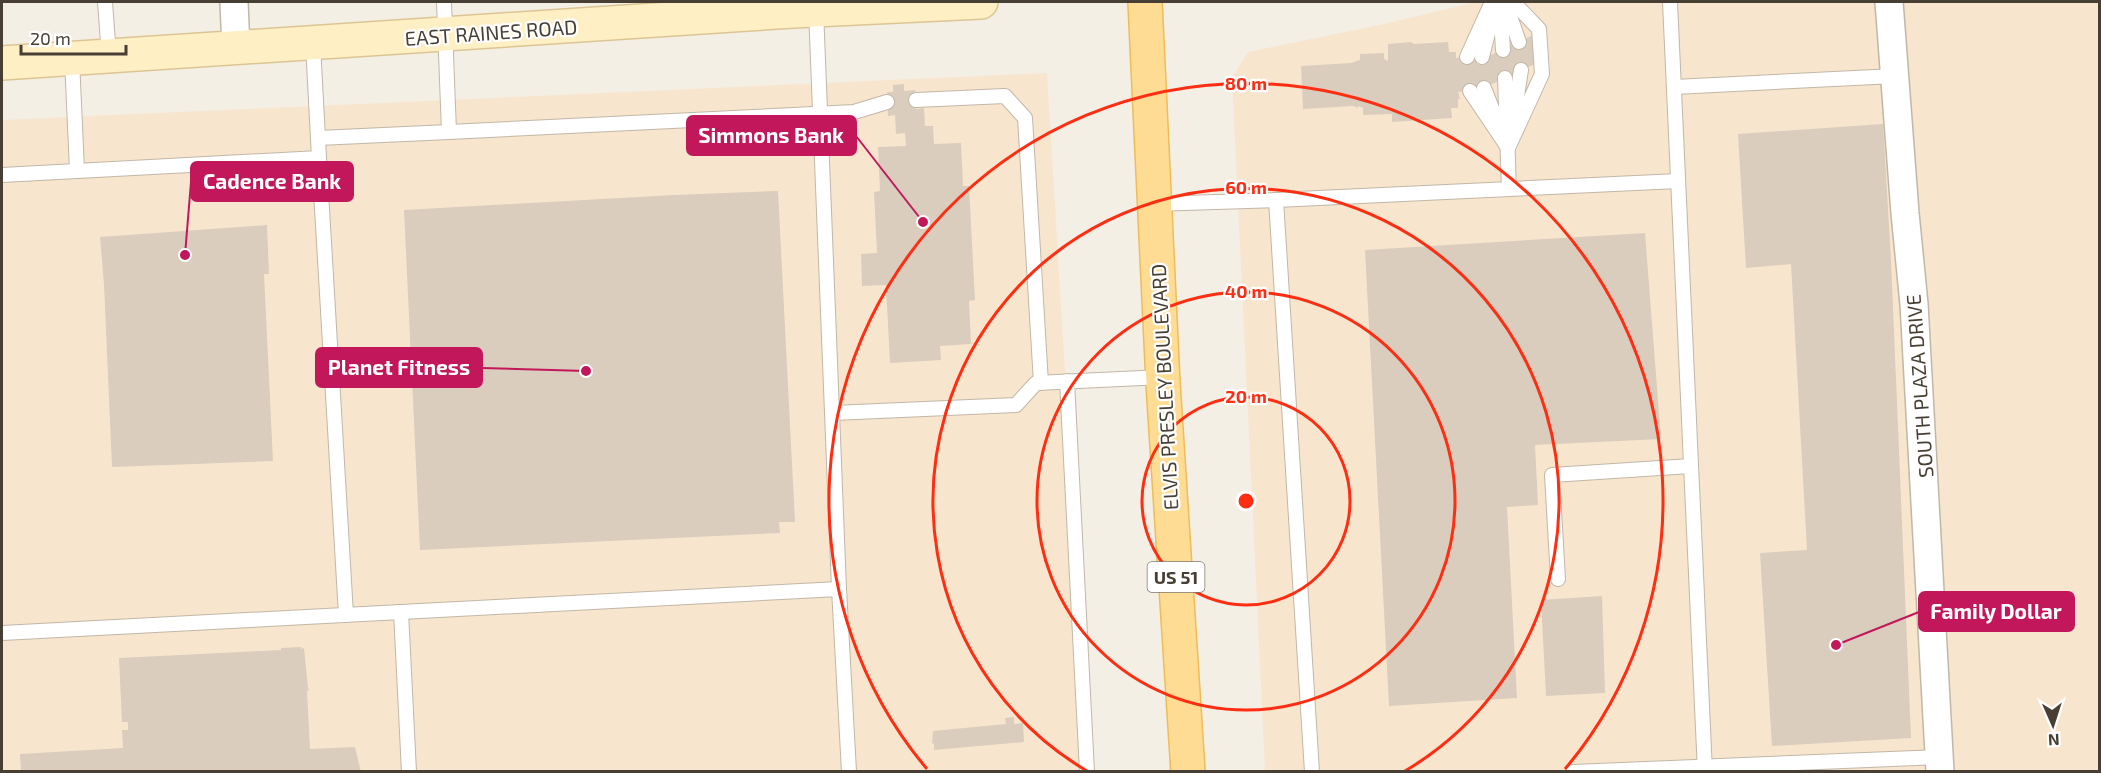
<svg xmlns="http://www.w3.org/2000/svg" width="2101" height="773" viewBox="0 0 2101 773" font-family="'Exo 2',sans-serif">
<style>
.commercial{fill:#f8e5ce}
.building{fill:#dacdbd}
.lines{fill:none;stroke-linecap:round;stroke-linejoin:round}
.service-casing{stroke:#c1b7a7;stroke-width:16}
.minor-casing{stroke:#c1b7a7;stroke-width:30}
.secondary-casing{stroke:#dcc593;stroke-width:36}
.primary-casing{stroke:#efbc59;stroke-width:36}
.service{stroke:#fff;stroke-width:14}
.minor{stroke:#fff;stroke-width:27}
.secondary{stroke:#ffefc5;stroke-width:33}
.primary{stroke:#ffdc94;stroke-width:33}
.ring{fill:none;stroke:#ff2d12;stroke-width:3}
.labels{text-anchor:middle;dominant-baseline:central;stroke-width:4.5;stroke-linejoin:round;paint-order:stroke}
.shield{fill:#fff;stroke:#7f7971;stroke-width:1.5}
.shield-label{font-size:18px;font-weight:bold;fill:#483f34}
.street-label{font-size:20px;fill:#483f34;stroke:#fff}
.centre{fill:#ff2d12;stroke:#fff;stroke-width:3}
.ring-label{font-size:18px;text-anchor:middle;font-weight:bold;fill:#ff2d12;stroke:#fff;stroke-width:4.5;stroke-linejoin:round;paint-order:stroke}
.leader{fill:none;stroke:#c2185b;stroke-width:2}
.callout-dot{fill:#c2185b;stroke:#fff;stroke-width:2}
.callout{fill:#c2185b;stroke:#c2185b;stroke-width:2}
.callout-label{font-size:21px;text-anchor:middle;font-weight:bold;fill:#fff}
</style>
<rect width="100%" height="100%" fill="#f4efe5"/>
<g class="commercial">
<polygon points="1476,2 2099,2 2099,771 1265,771 1232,78 1248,52 1384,24"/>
<polygon points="1047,73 1089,771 2,771 2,120"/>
</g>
<g class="building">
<polygon points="1533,35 1535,64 1479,90 1458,92 1460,99 1458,99 1458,108 1451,108 1452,118 1392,122 1392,114 1363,115 1363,108 1358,106 1358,108 1353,106 1303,109 1301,66 1351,63 1360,60 1360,54 1384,53 1384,59 1388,61 1388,44 1411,42 1414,44 1448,42 1449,52 1456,52 1456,58 1489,56"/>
<polygon points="904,84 904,91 915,90 916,109 924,108 925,126 933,126 934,144 961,143 963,186 969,186 975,300 969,301 971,344 940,346 941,360 890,363 886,285 862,286 861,254 877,253 874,192 880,191 878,147 906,146 905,133 896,134 895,115 888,116 887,92 893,92 893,85"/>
<polygon points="1883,124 1891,260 1911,738 1772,746 1760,553 1807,550 1791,264 1746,268 1738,134"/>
<polygon points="778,191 795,522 779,522 780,533 420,550 404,210 674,195"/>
<polygon points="267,225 269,274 264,274 273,461 112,467 104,284 100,237"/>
<polygon points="1645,233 1661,439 1535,445 1538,505 1507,507 1517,698 1389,706 1365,250"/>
<polygon points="1602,596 1605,693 1546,696 1541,600"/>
<polygon points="301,647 301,649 304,648 308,688 309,690 307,691 310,749 355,747 361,772 21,772 20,754 123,748 122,730 128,730 128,722 122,722 119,658 281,650 281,648"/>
<polygon points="1014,717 1014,724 1023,723 1024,742 934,750 934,743 932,744 933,731 1006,724 1005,718"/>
</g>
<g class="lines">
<defs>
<g id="service">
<polyline points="105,2 109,56"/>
<polyline points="1500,2 1503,50"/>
<polyline points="1505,2 1519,42"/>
<polyline points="1670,2 1705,772"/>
<polyline points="816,10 839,589 849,772"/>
<polyline points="1467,57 1492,2"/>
<polyline points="1482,57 1491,21"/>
<polyline points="72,59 77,171"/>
<polyline points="1505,78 1509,189"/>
<polyline points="1674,87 1895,76"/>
<polyline points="1484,88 1497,121"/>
<polyline points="1470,91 1507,146"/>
<polyline points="916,100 1005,96 1025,118 1041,383"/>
<polyline points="1513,122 1521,70"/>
<polyline points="449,132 854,112 887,102"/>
<polyline points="318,138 449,132 444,2"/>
<polyline points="1508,148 1542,74 1539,29 1513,2"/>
<polyline points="319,158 346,615"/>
<polyline points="2,175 319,158 313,44"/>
<polyline points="1153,204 1276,200"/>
<polyline points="1067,381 1087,772"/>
<polyline points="833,413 1016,405 1036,383 1163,377"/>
<polyline points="1558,579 1552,475 1691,466"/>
<polyline points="401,612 839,589"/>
<polyline points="2,633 401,612 409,772"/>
<polyline points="1312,772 1276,200 1678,181"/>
<polyline points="1573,772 1940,757"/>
</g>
<g id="minor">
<polyline points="234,2 236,49"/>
<polyline points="1889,2 1905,213 1914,304 1940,772"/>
</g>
<polyline id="secondary" points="2,63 793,11 981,2"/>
<polyline id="primary" points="1145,2 1163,383 1188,772"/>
</defs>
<use href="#service" class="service-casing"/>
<use href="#minor" class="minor-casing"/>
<use href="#secondary" class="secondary-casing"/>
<use href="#primary" class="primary-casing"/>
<use href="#service" class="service"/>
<use href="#minor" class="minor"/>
<use href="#secondary" class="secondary"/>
<use href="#primary" class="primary"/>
</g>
<g class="ring">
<circle cx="1246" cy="501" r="104"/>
<circle cx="1246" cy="501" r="209"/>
<path d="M1087 771A313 313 0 1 1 1405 771"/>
<path d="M927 769A417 417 0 1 1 1565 769"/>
</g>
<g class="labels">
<rect class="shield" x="1147.5" y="562" width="57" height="30" rx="4.5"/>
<g class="shield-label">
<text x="1176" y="577">US 51</text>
</g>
<g class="street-label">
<text transform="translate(491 32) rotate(-4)">EAST RAINES ROAD</text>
<text transform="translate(1919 386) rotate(-94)">SOUTH PLAZA DRIVE</text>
<text transform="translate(1164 387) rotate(-93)">ELVIS PRESLEY BOULEVARD</text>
</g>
</g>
<circle cx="1246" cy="501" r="9" class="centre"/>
<g class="ring-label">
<text x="1246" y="90">80 m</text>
<text x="1246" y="194">60 m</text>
<text x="1246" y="298">40 m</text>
<text x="1246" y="403">20 m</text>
</g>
<path class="leader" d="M923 222L856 136M185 255L191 182M586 371L482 368M1836 645L1919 612"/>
<g class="callout-dot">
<circle cx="923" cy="222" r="6"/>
<circle cx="185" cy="255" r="6"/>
<circle cx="586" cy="371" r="6"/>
<circle cx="1836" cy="645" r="6"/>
</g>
<g class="callout">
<rect x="687" y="116" width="169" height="39" rx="6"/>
<rect x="191" y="162" width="162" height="39" rx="6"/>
<rect x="316" y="348" width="166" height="39" rx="6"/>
<rect x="1919" y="592" width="155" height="39" rx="6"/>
</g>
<g class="callout-label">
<text x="771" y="143">Simmons Bank</text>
<text x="272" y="189">Cadence Bank</text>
<text x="399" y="375">Planet Fitness</text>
<text x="1996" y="619">Family Dollar</text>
</g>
<rect width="2101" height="773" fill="none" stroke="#483f34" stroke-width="6"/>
<g transform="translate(2053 725) rotate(177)" stroke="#ffffff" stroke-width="4.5" paint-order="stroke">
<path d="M0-4.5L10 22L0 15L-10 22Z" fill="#483f34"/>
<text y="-9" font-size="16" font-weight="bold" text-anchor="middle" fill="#483f34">N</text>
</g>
<path d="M21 45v9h105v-9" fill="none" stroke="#483f34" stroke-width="3"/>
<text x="30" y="45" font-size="18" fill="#483f34" stroke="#ffffff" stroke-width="4.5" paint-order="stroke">20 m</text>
</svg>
